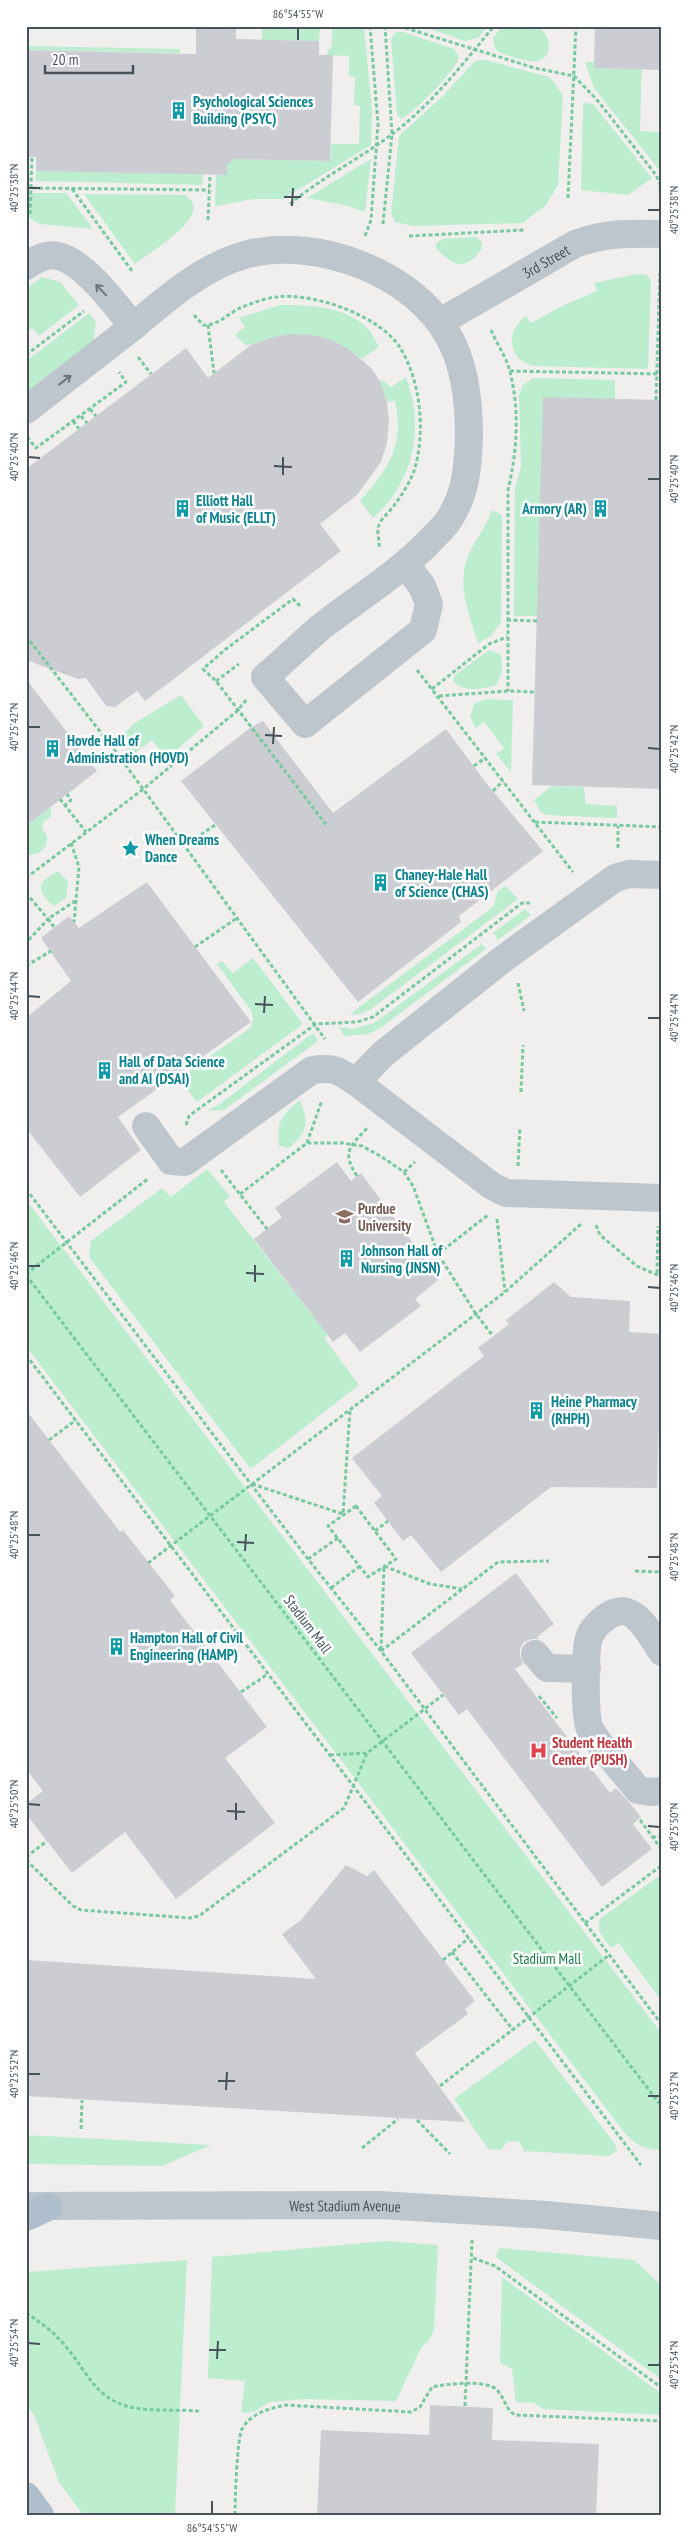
<svg xmlns="http://www.w3.org/2000/svg" width="688" height="2541" viewBox="0 0 688 2541" font-family="'PT Sans Narrow',sans-serif">
<style>
.green{fill:#bdedcf}
.building{fill:#cbcdd3}
.lines{fill:none;stroke-linecap:round;stroke-linejoin:round}
.path{stroke:#77ca9f;stroke-width:3;stroke-dasharray:4 2.5;stroke-linecap:butt}
.minor{stroke:#bdc6cd;stroke-width:28}
.major{stroke:#aebecc;stroke-width:28}
.oneway{stroke:#6a757d}
.ticks{fill:none;stroke:#47525b;stroke-width:2}
.labels{text-anchor:middle;dominant-baseline:central;stroke-width:5;stroke-linejoin:round;paint-order:stroke}
.culture-label{font-size:15px;font-weight:bold;fill:#0d838f;stroke:#fff;text-anchor:start}
.street-label{font-size:15px;fill:#47525b;stroke:#fff}
.education-label{font-size:15px;font-weight:bold;fill:#785e54;stroke:#fff;text-anchor:start}
.health-label{font-size:15px;font-weight:bold;fill:#be3a42;stroke:#fff;text-anchor:start}
.park-label{font-size:15px;fill:#1a7a47;stroke:#fff}
.neatline{fill:none;stroke:#47525b;stroke-width:2}
.ticks-label{font-size:12px;text-anchor:middle;fill:#47525b}
</style>
<rect width="100%" height="100%" fill="#f1eeee"/>
<g class="green">
<polygon points="300,26 320,26 319,41 262,40 262,28 300,28"/>
<polygon points="332,26 364,26 372,110 371,145 283,199 253,199 215,206 216,175 227,175 227,163 231,163 232,159 330,161 331,144 359,144 360,106 354,105 355,77 349,76 349,56 326,55 332,45"/>
<polygon points="422,26 488,26 478,38 465,41"/>
<path d="M502 26H538C549 34 556 55 538 61 530 63 507 56 499 52 494 49 494 43 493 38Z"/>
<path d="M396 32H403L454 49 459 57C457 70 413 113 401 119L397 114 391 39Z"/>
<polygon points="26,46 180,49 180,53 26,50"/>
<polygon points="642,57 640,131 662,132 661,172 594,88 585,62 594,62 594,68 639,69"/>
<polygon points="479,60 486,60 549,77 554,82 563,96 558,185 546,205 523,223 414,226 395,222 391,213 399,136 443,96 474,62"/>
<polygon points="585,102 594,105 652,178 628,195 581,190 583,106"/>
<polygon points="371,159 365,212 348,206 307,198"/>
<polygon points="36,171 203,174 202,185 36,181"/>
<polygon points="26,193 66,193 93,229 40,224 32,220 26,213"/>
<path d="M84 194 185 195C217 214 150 252 135 264Z"/>
<path d="M476 237 482 242V248C467 272 452 266 436 248V243L443 239Z"/>
<path d="M636 274 647 275 651 281 648 369 534 366C507 360 505 331 526 316L531 323 562 306 597 291 594 283Z"/>
<polygon points="42,277 60,282 79,305 39,336 32,328 26,332 26,289"/>
<path d="M280 305C308 305 348 306 369 330 373 335 376 342 379 347L362 359C337 339 303 329 271 338 262 340 254 346 245 345L235 335 245 327 239 318Z"/>
<polygon points="89,313 96,322 93,344 26,395 26,361"/>
<path d="M406 377C425 428 414 482 373 518L360 501C388 469 405 446 395 401L387 402 380 381H384L391 387Z"/>
<polygon points="533,378 615,380 615,399 537,616 514,616 515,488 521,467 519,395 523,385"/>
<path d="M492 510 502 515 501 622 491 636 478 643C470 616 457 587 467 559 473 542 486 528 492 510Z"/>
<path d="M489 650 500 654C504 665 502 675 496 685 484 689 462 693 453 681L455 675Z"/>
<polygon points="181,695 204,726 166,759 152,740 133,754 119,738 135,723"/>
<polygon points="485,699 513,700 511,772 496,754 504,748 484,722 476,728 470,717 474,704"/>
<polygon points="552,786 584,787 586,804 617,806 617,818 546,815 541,812 534,800"/>
<polygon points="51,807 51,817 43,822 42,828 47,836 46,846 39,853 26,856 26,826"/>
<path d="M58 871 68 882 66 898 53 906C35 888 37 883 58 871Z"/>
<polygon points="506,886 518,899 370,1010 358,1015 350,1014 493,907 498,891"/>
<polygon points="525,909 531,915 498,940 493,933"/>
<polygon points="482,944 486,949 379,1029 368,1034 344,1036 339,1027 352,1029 374,1023"/>
<polygon points="253,958 303,1024 197,1102 178,1079 250,1028 253,1020 252,1012 217,964 222,961 233,973"/>
<polygon points="313,1033 318,1041 224,1110 207,1111 221,1103"/>
<path d="M300 1100C309 1125 308 1131 289 1148L279 1146C276 1121 282 1115 300 1100Z"/>
<polygon points="207,1169 230,1196 224,1202 328,1335 324,1338 359,1385 252,1468 249,1467 89,1257 91,1241 162,1188 171,1197"/>
<path d="M26 1200 662 2034V2150C645 2150 635 2145 624 2132L26 1346Z"/>
<path d="M662 1874V2002L619 1943 611 1948C604 1938 594 1930 601 1918Z"/>
<polygon points="535,2040 615,2144 617,2151 608,2156 524,2151 519,2141 507,2142 501,2150 488,2149 454,2099"/>
<polygon points="26,2135 211,2145 162,2166 26,2164"/>
<polygon points="385,2241 438,2245 434,2330 428,2342 422,2346 396,2401 303,2399 270,2402 253,2412 241,2413 245,2381 208,2378 212,2257"/>
<polygon points="501,2248 634,2260 662,2286 662,2380 496,2257 498,2250"/>
<polygon points="187,2260 175,2515 83,2515 59,2482 34,2415 26,2404 26,2272"/>
<polygon points="502,2277 662,2394 662,2415 543,2409 534,2403 516,2402 512,2369 500,2363"/>
</g>
<g class="building">
<polygon points="196,26 236,26 236,39 319,41 319,55 333,55 330,161 232,159 231,163 227,163 227,175 36,171 36,157 26,157 26,50 196,54"/>
<polygon points="595,26 662,26 662,70 594,68"/>
<polygon points="289,334 312,335 332,340 350,350 371,368 380,381 387,402 389,420 387,443 381,462 357,495 320,524 341,551 145,701 137,691 115,707 106,706 86,678 78,679 26,660 26,469 186,348 208,378 251,345 270,338"/>
<polygon points="543,397 662,400 662,789 532,785"/>
<polygon points="26,679 97,771 26,826"/>
<polygon points="263,721 333,813 446,729 487,784 543,851 459,916 461,922 358,1002 181,781 250,728"/>
<polygon points="147,882 251,1022 118,1117 141,1150 80,1197 26,1128 26,1018 71,981 41,938 69,916 79,928"/>
<polygon points="337,1162 351,1181 361,1173 439,1279 415,1299 421,1306 360,1352 345,1333 333,1342 254,1239 282,1217 275,1208"/>
<polygon points="554,1282 571,1297 630,1301 629,1332 662,1334 657,1488 551,1487 441,1572 411,1535 403,1541 374,1503 382,1496 352,1458 484,1356 478,1348 509,1324 506,1320"/>
<polygon points="26,1410 120,1532 123,1530 175,1596 170,1600 267,1727 225,1758 275,1823 176,1899 125,1832 72,1873 26,1814 26,1804 43,1791 26,1769"/>
<polygon points="516,1573 554,1624 537,1637 539,1639 532,1639 524,1642 520,1649 520,1656 523,1664 515,1669 610,1793 616,1788 629,1802 641,1817 633,1824 652,1849 602,1887 467,1709 459,1715 411,1653"/>
<polygon points="346,1865 367,1876 374,1870 475,2001 465,2009 468,2014 415,2053 465,2122 26,2096 26,1960 316,1979 282,1934 301,1920"/>
<polygon points="430,2405 493,2408 492,2440 599,2444 596,2515 317,2515 321,2430 429,2435"/>
</g>
<g class="lines">
<g class="path">
<polyline points="399,26 535,68 574,76 598,101 656,175 660,184 661,205"/>
<polyline points="26,188 209,190"/>
<polyline points="72,189 132,271"/>
<polyline points="568,198 576,26"/>
<path d="M290 204C321 178 359 159 391 135 432 104 462 65 494 26"/>
<polyline points="30,214 32,157"/>
<polyline points="208,220 210,175"/>
<polyline points="383,224 392,134 385,26"/>
<polyline points="365,236 371,220 378,124 370,26"/>
<polyline points="409,236 524,230"/>
<path d="M194 315 203 325C218 326 227 314 240 308 250 304 265 298 276 297 312 292 378 315 399 346 421 380 426 433 414 471 410 482 402 495 395 504 391 511 382 517 379 525 376 532 380 540 379 548"/>
<polyline points="208,325 214,373"/>
<path d="M491 330C497 344 507 358 510 372 520 411 517 452 508 490V691"/>
<polyline points="26,355 84,311"/>
<polyline points="138,357 151,374"/>
<polyline points="510,371 662,374"/>
<polyline points="656,400 660,270"/>
<polyline points="90,409 96,416"/>
<polyline points="81,416 87,423"/>
<polyline points="73,421 79,429"/>
<polyline points="27,437 36,448 126,382 119,372"/>
<polyline points="300,606 293,599 226,649 203,669 216,681 327,826"/>
<polyline points="507,620 537,621"/>
<polyline points="26,636 119,756 325,1039"/>
<polyline points="417,670 573,872"/>
<polyline points="216,681 239,664"/>
<polyline points="432,689 489,644 507,637"/>
<polyline points="439,696 508,691 535,692"/>
<polyline points="474,766 485,758"/>
<polyline points="493,791 503,781"/>
<polyline points="60,799 86,832"/>
<polyline points="64,806 71,800 67,794"/>
<polyline points="535,822 662,827"/>
<polyline points="71,843 79,867 74,922"/>
<polyline points="185,846 215,825"/>
<polyline points="618,848 618,826"/>
<polyline points="26,878 142,790 237,711 247,699"/>
<polyline points="26,893 48,919 26,943"/>
<polyline points="54,927 48,919 75,901"/>
<polyline points="195,947 237,918"/>
<polyline points="26,966 51,951"/>
<polyline points="518,983 524,1011"/>
<polyline points="521,1092 523,1045"/>
<polyline points="186,1125 189,1116 197,1110 316,1024 357,1022 373,1017 522,903 530,903"/>
<polyline points="307,1143 322,1100"/>
<polyline points="518,1166 520,1127"/>
<polyline points="221,1170 267,1229"/>
<polyline points="404,1172 415,1162"/>
<path d="M357 1176C341 1151 350 1147 368 1127"/>
<polyline points="26,1189 308,1559 381,1651 662,2025"/>
<polyline points="240,1194 307,1143 343,1143 362,1146 382,1157 404,1172 413,1186 438,1254 476,1314 493,1336"/>
<polyline points="497,1219 505,1292"/>
<polyline points="596,1225 600,1235 637,1266 662,1277"/>
<polyline points="438,1254 488,1215"/>
<polyline points="657,1273 658,1226"/>
<polyline points="26,1274 149,1178"/>
<polyline points="26,1275 662,2107"/>
<polyline points="26,1355 641,2165"/>
<polyline points="49,1440 76,1420"/>
<polyline points="252,1484 343,1514 350,1410"/>
<polygon points="356,1506 396,1559 368,1577 328,1526"/>
<polyline points="375,1531 388,1521"/>
<polyline points="308,1559 338,1538"/>
<polyline points="148,1563 505,1292 581,1224"/>
<polyline points="635,1571 662,1572"/>
<polyline points="331,1588 360,1566"/>
<polyline points="381,1650 384,1566 430,1584 462,1589"/>
<polyline points="381,1651 498,1562 549,1561"/>
<polyline points="241,1692 268,1674"/>
<polyline points="539,1696 557,1718"/>
<polyline points="330,1755 367,1753"/>
<polyline points="640,1820 662,1850"/>
<polyline points="652,1837 662,1837"/>
<polyline points="26,1857 47,1841"/>
<polyline points="26,1860 73,1906 81,1910 190,1918 199,1916 344,1808 367,1753 443,1695"/>
<polyline points="585,1923 662,1865"/>
<polyline points="452,1952 513,2030"/>
<polyline points="443,1960 469,1938"/>
<polyline points="440,2086 609,1955"/>
<polyline points="417,2120 450,2154"/>
<polyline points="81,2129 82,2100"/>
<polyline points="362,2148 398,2119"/>
<polyline points="473,2258 495,2266 662,2388"/>
<path d="M26 2313C42 2323 55 2333 67 2348 87 2372 96 2399 130 2407 152 2412 177 2409 199 2411"/>
<polyline points="465,2406 472,2240"/>
<path d="M235 2515C235 2501 237 2438 242 2429 251 2413 268 2409 285 2405L411 2412 420 2407 432 2387C446 2384 487 2379 497 2390 505 2398 505 2409 515 2415L662 2421"/>
</g>
<g class="minor">
<path d="M26 266C35 260 46 253 58 256 85 262 115 305 133 326"/>
<path id="s1" d="M440 322 575 244C604 233 631 233 662 234"/>
<path d="M26 410C62 382 98 354 134 326 167 298 205 265 248 254 318 237 414 273 449 337 465 365 469 405 469 437 468 466 466 493 450 518 445 527 435 535 428 543 396 575 357 599 321 627 302 643 284 661 265 677L305 724 423 630 429 604 422 586 406 565"/>
<polyline points="356,1082 383,1054 503,959 615,878 629,874 662,875"/>
<path d="M146 1126 171 1161 185 1162 312 1070C333 1067 338 1070 356 1082L492 1186 506 1193 662 1198"/>
<path d="M662 1652C653 1640 643 1617 627 1612 614 1607 593 1625 589 1638 585 1650 584 1719 590 1729 599 1746 625 1773 638 1790L650 1792 662 1791"/>
<polyline points="535,1654 547,1668 587,1669"/>
<path id="s2" d="M26 2206 380 2205 546 2215 662 2226"/>
</g>
<g class="major">
<polyline points="26,2217 48,2207"/>
<polyline points="26,2496 40,2515"/>
</g>
</g>
<defs><path id="oneway-shaft" d="M-6 0H5M1.5-3L5.5 0L1.5 3" fill="none" stroke-width="1.6" stroke-linecap="round" stroke-linejoin="round" transform="scale(1.25)"/></defs>
<g class="oneway">
<use href="#oneway-shaft" transform="translate(101 290) rotate(-134)"/>
<use href="#oneway-shaft" transform="translate(65 380) rotate(-38)"/>
</g>
<path class="ticks" d="M298 40V28M28 188H40M284 197H301M292 206 293 188M648 210H660M28 457 40 458M274 466 292 467M283 475V457M648 479H660M28 727H40M265 735 282 736M273 744 274 727M648 748 660 749M28 996 40 997M255 1004 273 1005M264 1013 265 996M648 1018H660M28 1266H40M246 1273 264 1274M255 1282V1265M648 1287 660 1288M28 1535H40M237 1542 254 1543M245 1551 246 1534M648 1557H660M28 1804 40 1805M227 1811 245 1812M236 1820V1803M648 1826 660 1827M28 2074H40M218 2081H235M226 2090 227 2072M648 2096H660M28 2343 40 2344M209 2350H226M217 2359 218 2341M648 2365H660M212 2514V2501"/>
<defs>
<symbol id="building-bare" viewBox="-9 -9 18 18"><path d="M-4-6H4V6H1V3H-1V6H-4ZM-2.5-4.3h1.7v1.8h-1.7ZM.8-4.3h1.7v1.8H.8ZM-2.5-1h1.7V.8h-1.7ZM.8-1h1.7V.8H.8Z" fill="#0f9aa8" stroke="#fff" stroke-width="2.5" paint-order="stroke"/></symbol>
<symbol id="sight-bare" viewBox="-9 -9 18 18"><path d="M0-6L1.8-2.2L6-1.7L2.9 1.2L3.7 5.4L0 3.3L-3.7 5.4L-2.9 1.2L-6-1.7L-1.8-2.2Z" fill="#0f9aa8" stroke="#fff" stroke-width="2.5" paint-order="stroke"/></symbol>
<symbol id="university-bare" viewBox="-9 -9 18 18"><path d="M0-5L7-2L0 1L-7-2ZM-4 1L0 2.5L4 1V4Q0 6-4 4Z" fill="#8d6e63" stroke="#fff" stroke-width="2.5" paint-order="stroke"/></symbol>
<symbol id="hospital-bare" viewBox="-9 -9 18 18"><path d="M-5-5h3v3.5h4V-5h3V5h-3V1.5h-4V5h-3Z" fill="#e0444e" stroke="#fff" stroke-width="2.5" paint-order="stroke"/></symbol>
</defs>
<g fill-rule="evenodd">
<use href="#building-bare" x="166" y="98" width="25" height="25"/>
<use href="#building-bare" x="588" y="496" width="25" height="25"/>
<use href="#building-bare" x="170" y="496" width="25" height="25"/>
<use href="#building-bare" x="40" y="736" width="25" height="25"/>
<use href="#sight-bare" x="118" y="836" width="25" height="25"/>
<use href="#building-bare" x="368" y="870" width="25" height="25"/>
<use href="#building-bare" x="92" y="1058" width="25" height="25"/>
<use href="#university-bare" x="332" y="1204" width="25" height="25"/>
<use href="#building-bare" x="334" y="1246" width="25" height="25"/>
<use href="#building-bare" x="524" y="1398" width="25" height="25"/>
<use href="#building-bare" x="104" y="1634" width="25" height="25"/>
<use href="#hospital-bare" x="526" y="1738" width="25" height="25"/>
</g>
<g class="labels">
<g class="culture-label">
<text x="193" y="101">Psychological Sciences<tspan x="193" dy="17">Building (PSYC)</tspan></text>
<text x="196" y="500">Elliott Hall<tspan x="196" dy="17">of Music (ELLT)</tspan></text>
<text x="587" y="508" text-anchor="end">Armory (AR)</text>
<text x="67" y="740">Hovde Hall of<tspan x="67" dy="17">Administration (HOVD)</tspan></text>
<text x="145" y="839">When Dreams<tspan x="145" dy="17">Dance</tspan></text>
<text x="395" y="874">Chaney-Hale Hall<tspan x="395" dy="17">of Science (CHAS)</tspan></text>
<text x="119" y="1061">Hall of Data Science<tspan x="119" dy="17">and AI (DSAI)</tspan></text>
<text x="361" y="1250">Johnson Hall of<tspan x="361" dy="17">Nursing (JNSN)</tspan></text>
<text x="551" y="1401">Heine Pharmacy<tspan x="551" dy="17">(RHPH)</tspan></text>
<text x="130" y="1637">Hampton Hall of Civil<tspan x="130" dy="17">Engineering (HAMP)</tspan></text>
</g>
<g class="street-label">
<text stroke="none"><textPath href="#s1" startOffset="122">3rd Street</textPath></text>
<text transform="translate(308 1624) rotate(53)">Stadium Mall</text>
<text stroke="none"><textPath href="#s2" startOffset="319">West Stadium Avenue</textPath></text>
</g>
<g class="education-label">
<text x="358" y="1208">Purdue<tspan x="358" dy="17">University</tspan></text>
</g>
<g class="health-label">
<text x="552" y="1742">Student Health<tspan x="552" dy="17">Center (PUSH)</tspan></text>
</g>
<g class="park-label">
<text x="547" y="1958">Stadium Mall</text>
</g>
</g>
<rect width="688" height="2541" fill="none" stroke="#ffffff" stroke-width="55"/>
<path d="M45 65v8h88v-8" fill="none" stroke="#47525b" stroke-width="2.5"/>
<text x="52" y="65" font-size="15" fill="#47525b" stroke="#ffffff" stroke-width="4" paint-order="stroke">20 m</text>
<rect x="28" y="28" width="632" height="2486" class="neatline"/>
<g class="ticks-label">
<text x="298" y="18">86°54'55"W</text>
<text transform="translate(14 188) rotate(-90)" y="4">40°25'38"N</text>
<text transform="translate(674 210) rotate(-90)" y="4">40°25'38"N</text>
<text transform="translate(14 457) rotate(-90)" y="4">40°25'40"N</text>
<text transform="translate(674 479) rotate(-90)" y="4">40°25'40"N</text>
<text transform="translate(14 727) rotate(-90)" y="4">40°25'42"N</text>
<text transform="translate(674 749) rotate(-90)" y="4">40°25'42"N</text>
<text transform="translate(14 996) rotate(-90)" y="4">40°25'44"N</text>
<text transform="translate(674 1018) rotate(-90)" y="4">40°25'44"N</text>
<text transform="translate(14 1266) rotate(-90)" y="4">40°25'46"N</text>
<text transform="translate(674 1288) rotate(-90)" y="4">40°25'46"N</text>
<text transform="translate(14 1535) rotate(-90)" y="4">40°25'48"N</text>
<text transform="translate(674 1557) rotate(-90)" y="4">40°25'48"N</text>
<text transform="translate(14 1804) rotate(-90)" y="4">40°25'50"N</text>
<text transform="translate(674 1827) rotate(-90)" y="4">40°25'50"N</text>
<text transform="translate(14 2074) rotate(-90)" y="4">40°25'52"N</text>
<text transform="translate(674 2096) rotate(-90)" y="4">40°25'52"N</text>
<text transform="translate(14 2343) rotate(-90)" y="4">40°25'54"N</text>
<text transform="translate(674 2365) rotate(-90)" y="4">40°25'54"N</text>
<text x="212" y="2532">86°54'55"W</text>
</g>
</svg>
